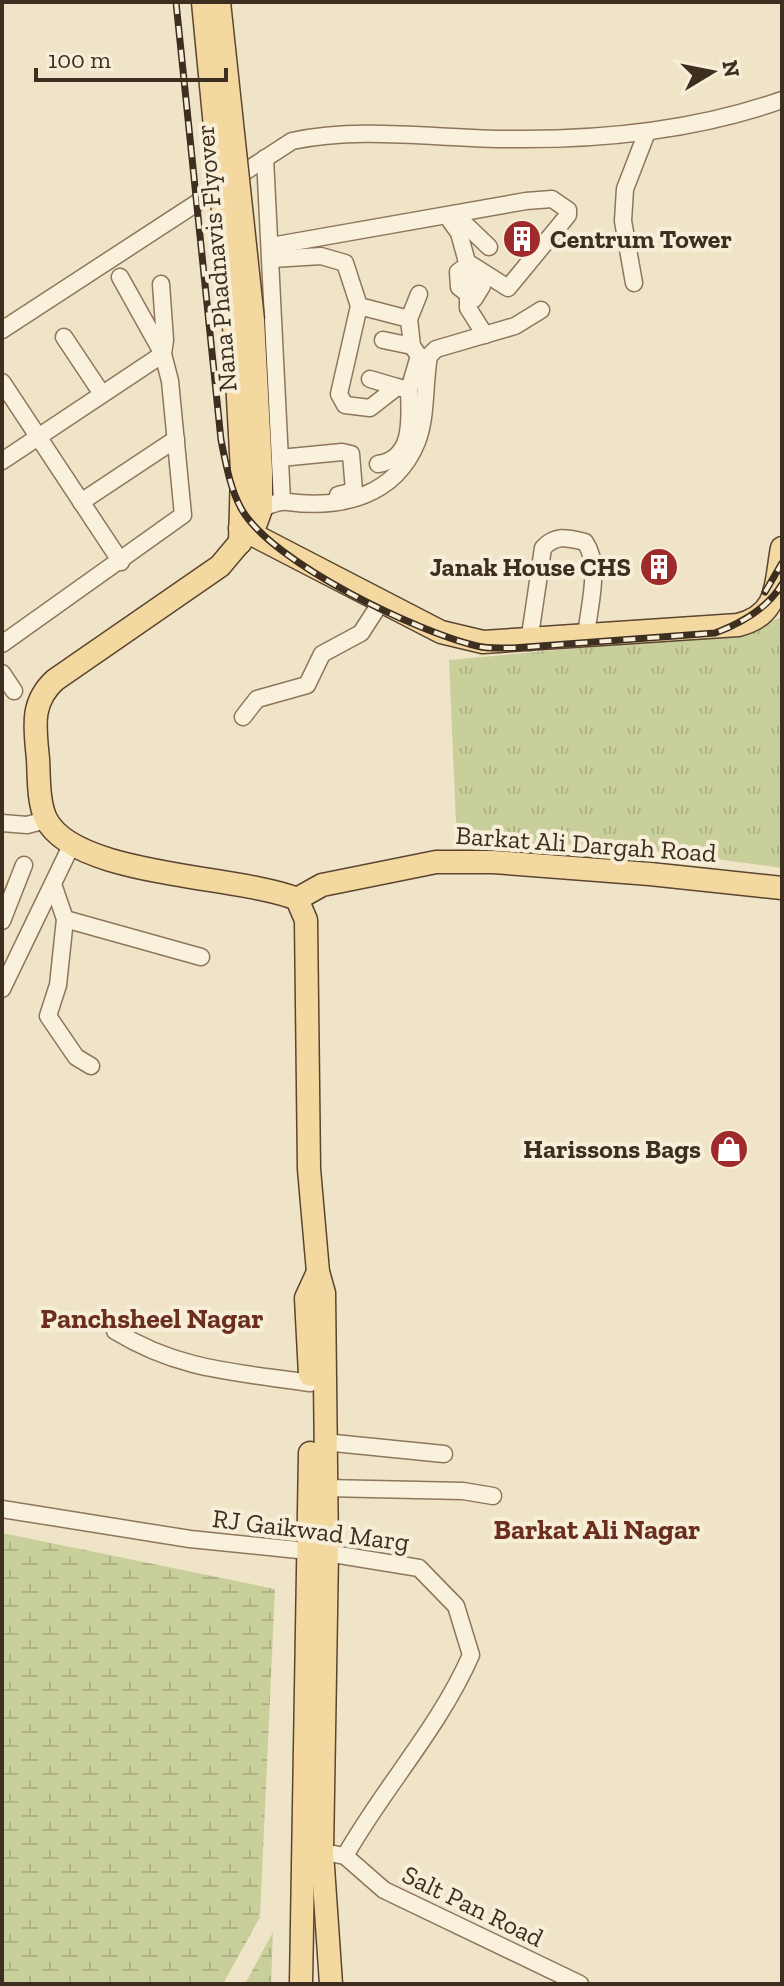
<svg xmlns="http://www.w3.org/2000/svg" width="784" height="1986" viewBox="0 0 784 1986" font-family="'Zilla Slab',serif">
<style>
.grass{fill:url(#grass-tufts)}
.wetland{fill:url(#wetland-marsh)}
.lines{fill:none;stroke-linecap:round;stroke-linejoin:round}
.minor-casing{stroke:#8d765c;stroke-width:19}
.major-casing{stroke:#5b4430;stroke-width:25}
.minor{stroke:#faf1dc;stroke-width:16}
.major{stroke:#f3d9a0;stroke-width:22}
.rail-casing{stroke:#3d2e20;stroke-width:7}
.rail{stroke:#f7eed8;stroke-width:4;stroke-dasharray:12;stroke-linecap:butt}
.major-bridge-casing{stroke:#5b4430;stroke-width:25;stroke-linecap:butt}
.major-bridge{stroke:#f3d9a0;stroke-width:22}
.labels{text-anchor:middle;dominant-baseline:central;stroke-width:8;stroke-linejoin:round;paint-order:stroke}
.poi-label{font-size:26px;font-weight:bold;fill:#3d2e20;stroke:#f7eed8;text-anchor:end}
.street-label{font-size:26px;fill:#3d2e20;stroke:#f7eed8}
.neighbourhood-label{font-size:28px;font-weight:bold;fill:#6b2e1e;stroke:#f7eed8}
</style>
<defs>
<pattern id="grass-tufts" width="24" height="20" patternUnits="userSpaceOnUse" patternTransform="scale(2)"><rect width="24" height="20" fill="#c9cf9b"/><path d="M3 7l-1-3M5 7V3M7 7l1-3M15 17l-1-3M17 17v-4M19 17l1-3" fill="none" stroke="#aeb285"/></pattern>
<pattern id="wetland-marsh" width="20" height="14" patternUnits="userSpaceOnUse" patternTransform="scale(2)"><rect width="20" height="14" fill="#c9cf9b"/><path d="M1 5h8M5 5V1M11 12h8M15 12V8" fill="none" stroke="#aeb285"/></pattern>
</defs>
<rect width="100%" height="100%" fill="#f0e4c8"/>
<polygon class="grass" points="782,617 782,868 605,844 457,846 449,660 743,633"/>
<g class="wetland">
<polygon points="2,1533 275,1589 260,1917 223,1984 2,1984"/>
<polygon points="273,1932 271,1984 244,1984 245,1984"/>
</g>
<g class="lines">
<defs>
<g id="minor">
<polyline points="265,158 282,501"/>
<polyline points="452,218 465,224 489,247"/>
<polyline points="271,246 526,201 552,199 568,210 568,215 508,288 467,262 459,233 447,216"/>
<polyline points="272,259 321,256 345,263 359,306 339,394 345,405 370,408 397,387 409,390 419,356 412,346 409,319 359,306"/>
<polygon points="462,269 482,286 474,299 459,287 458,272"/>
<polyline points="634,283 623,221 625,189 647,132"/>
<polyline points="468,296 468,308 485,335"/>
<polyline points="409,319 419,294"/>
<path d="M2 330 292 141C362 126 439 139 511 139 601 140 697 130 782 100"/>
<polyline points="64,337 102,394"/>
<polyline points="383,340 412,346"/>
<polyline points="370,379 397,387"/>
<polyline points="2,382 121,562"/>
<polyline points="280,458 342,452 351,454 354,491 338,495"/>
<polyline points="2,461 163,354 165,340 161,284"/>
<path d="M378 464C414 459 410 419 409 390"/>
<polyline points="81,502 176,439"/>
<path d="M253 507C266 510 275 500 288 502 342 509 395 496 417 442 427 416 424 384 429 356L436 349 515 326 541 310"/>
<path d="M529 642 543 548C556 534 568 538 585 542 602 566 588 609 586 637"/>
<polyline points="2,644 183,515 170,381 163,354 120,277"/>
<polyline points="2,673 14,691"/>
<polyline points="243,717 257,699 307,685 322,654 361,633 381,602"/>
<polyline points="2,823 27,825 46,820"/>
<polyline points="53,884 65,919 58,985 48,1016 76,1057 91,1066"/>
<polyline points="65,919 201,957"/>
<polyline points="2,921 24,865"/>
<polyline points="2,989 71,846"/>
<path d="M115 1331C180 1371 237 1372 310 1383"/>
<polyline points="324,1442 444,1454"/>
<polyline points="325,1488 463,1491 493,1496"/>
<path d="M2 1509 190 1539 327 1553 419 1568 456 1606 471 1655C439 1728 384 1787 345 1856"/>
<polyline points="334,1854 345,1856 384,1890 580,1984"/>
</g>
<g id="major">
<path d="M253 320 261 471V509L256 523 220 566 55 680C30 703 35 727 38 759 39 777 38 802 46 819 75 877 239 875 297 899L306 920 309 1169 318 1272 324 1293 327 1553 322 1852 331 1984"/>
<polyline points="234,325 242,471 240,543"/>
<path d="M240 528 441 632 483 642 738 625C780 615 775 584 782 548"/>
<polyline points="297,899 322,885 436,862 493,862 650,874 782,888"/>
<polyline points="310,1375 306,1298 318,1272"/>
<polyline points="301,1984 310,1453"/>
</g>
</defs>
<use href="#minor" class="minor-casing"/>
<use href="#major" class="major-casing"/>
<use href="#minor" class="minor"/>
<use href="#major" class="major"/>
<defs>
<g id="rail">
<path d="M176 2 221 440C226 464 230 489 242 510 273 563 417 632 477 646 488 649 501 648 513 648L715 633C742 623 767 609 782 584"/>
<polyline points="765,592 782,563"/>
</g>
</defs>
<use href="#rail" class="rail-casing"/>
<use href="#rail" class="rail"/>
<defs>
<g id="major-bridge">
<polyline points="203,2 234,325"/>
<polyline points="219,2 253,320"/>
</g>
</defs>
<use href="#major-bridge" class="major-bridge-casing"/>
<use href="#major-bridge" class="major-bridge"/>
</g>
<defs>
<symbol id="building-disc" viewBox="-11 -11 22 22"><circle r="9.5" fill="#9e2a2b" stroke="#f7eed8"/><path d="M-4-6H4V6H1V3H-1V6H-4ZM-2.5-4.3h1.7v1.8h-1.7ZM.8-4.3h1.7v1.8H.8ZM-2.5-1h1.7V.8h-1.7ZM.8-1h1.7V.8H.8Z" fill="#fff"/></symbol>
<symbol id="shop-disc" viewBox="-11 -11 22 22"><circle r="9.5" fill="#9e2a2b" stroke="#f7eed8"/><path d="M-5-2.5h2.3a2.7 3.5 0 0 1 5.4 0H5L5.5 6h-11ZM-1.5-2.5h3a1.5 2.3 0 0 0-3 0Z" fill="#fff"/></symbol>
</defs>
<g fill-rule="evenodd">
<use href="#building-disc" x="500" y="217" width="44" height="44"/>
<use href="#building-disc" x="637" y="545" width="44" height="44"/>
<use href="#shop-disc" x="707" y="1127" width="44" height="44"/>
</g>
<g class="labels">
<g class="poi-label">
<text x="550" y="239" text-anchor="start">Centrum Tower</text>
<text x="631" y="567">Janak House CHS</text>
<text x="701" y="1149">Harissons Bags</text>
</g>
<g class="street-label">
<text transform="translate(216 258) rotate(-95)">Nana Phadnavis Flyover</text>
<text transform="translate(586 844) rotate(4)">Barkat Ali Dargah Road</text>
<text transform="translate(311 1530) rotate(7)">RJ Gaikwad Marg</text>
<text transform="translate(473 1906) rotate(26)">Salt Pan Road</text>
</g>
<g class="neighbourhood-label">
<text x="152" y="1318">Panchsheel Nagar</text>
<text x="597" y="1529">Barkat Ali Nagar</text>
</g>
</g>
<rect width="784" height="1986" fill="none" stroke="#3d2e20" stroke-width="8"/>
<g transform="translate(712 72) rotate(80)" stroke="#f7eed8" stroke-width="6" paint-order="stroke">
<path d="M0-6L14 30L0 20L-14 30Z" fill="#3d2e20"/>
<text y="-12" font-size="22" font-weight="bold" text-anchor="middle" fill="#3d2e20">N</text>
</g>
<path d="M36 68v12h190v-12" fill="none" stroke="#3d2e20" stroke-width="4"/>
<text x="48" y="68" font-size="24" fill="#3d2e20" stroke="#f7eed8" stroke-width="6" paint-order="stroke">100 m</text>
</svg>
